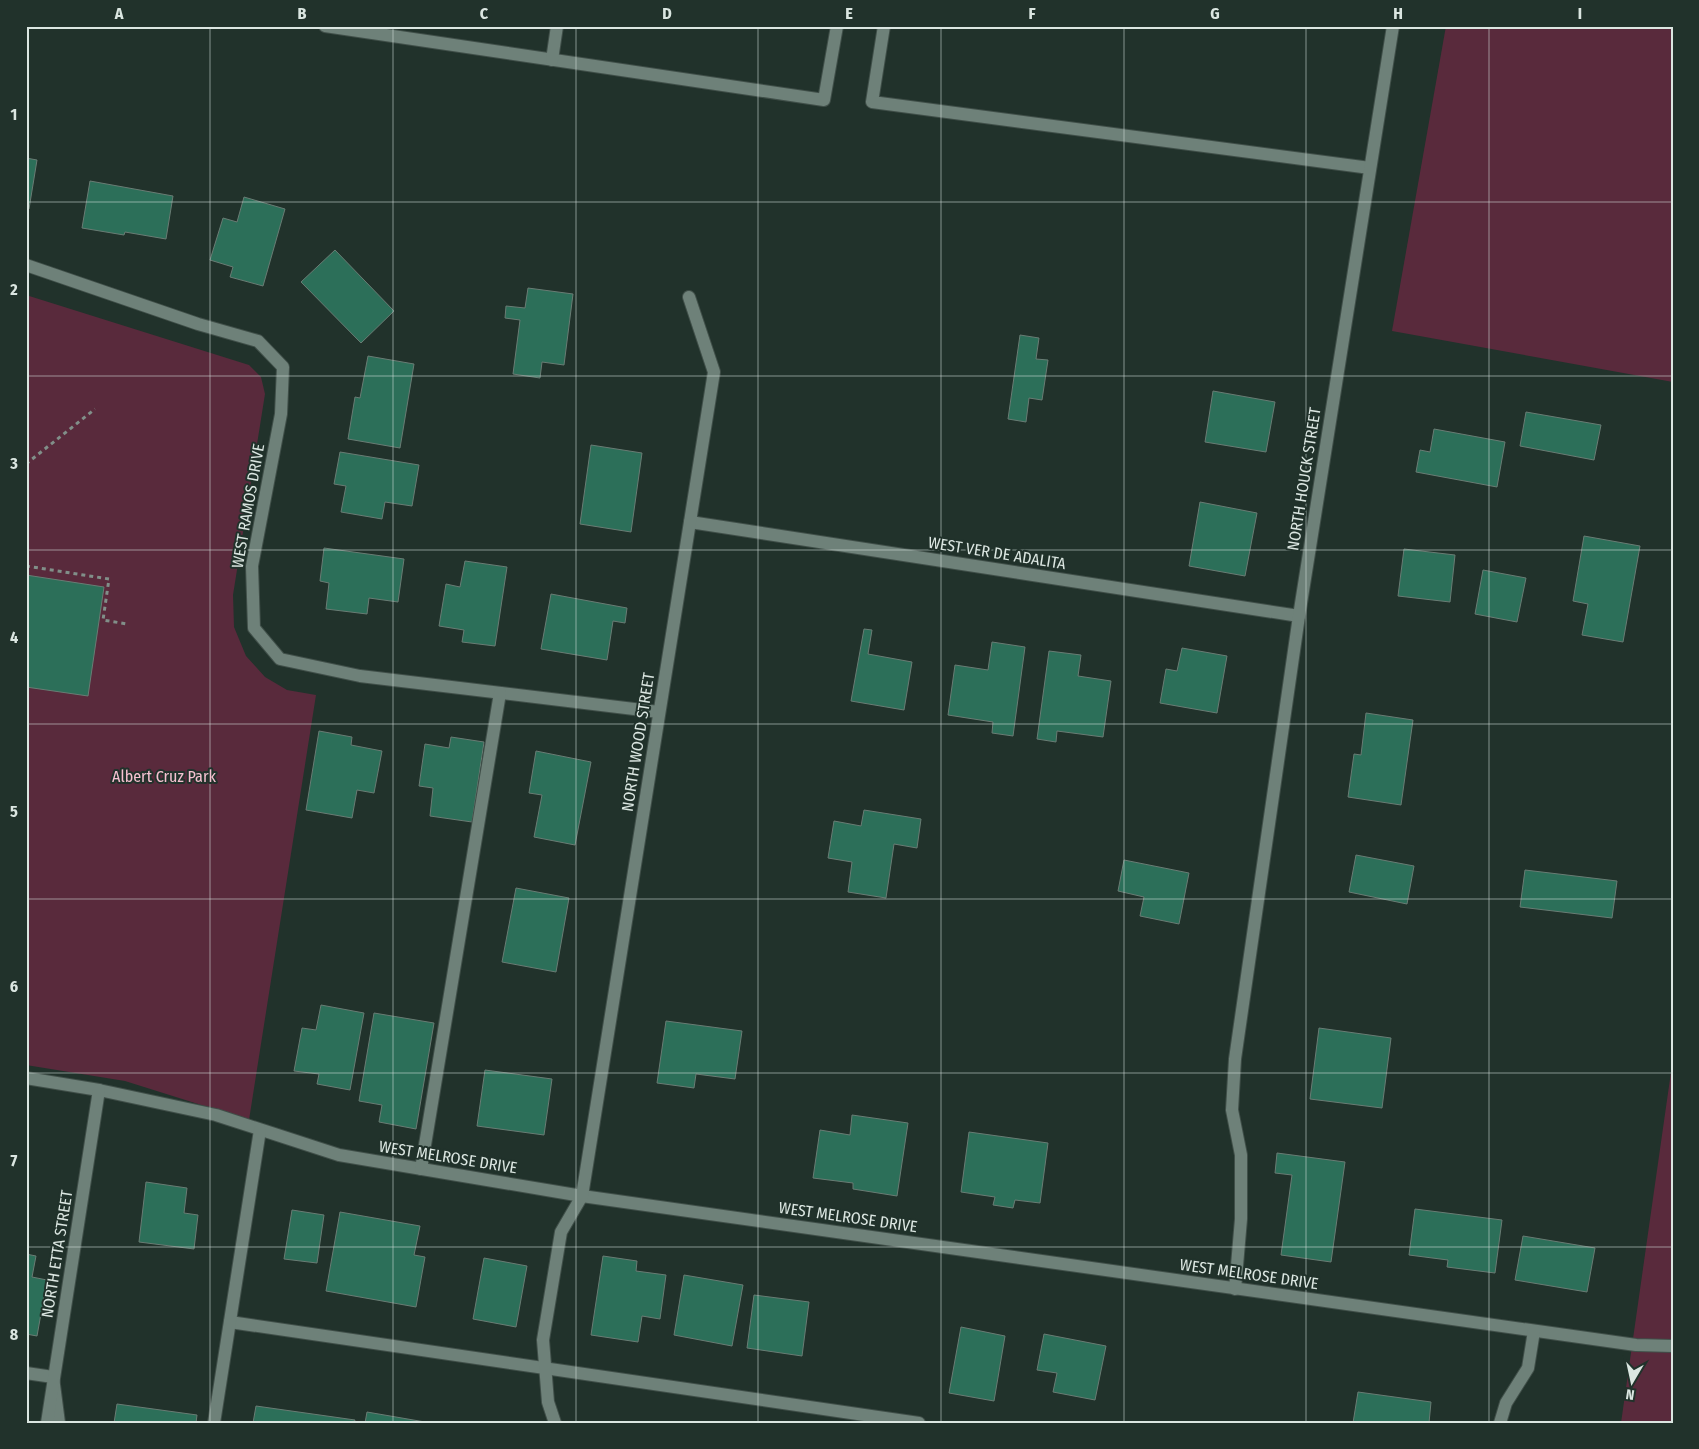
<svg xmlns="http://www.w3.org/2000/svg" width="1699" height="1449" viewBox="0 0 1699 1449" font-family="'Fira Sans Condensed',sans-serif">
<style>
.green{fill:#592a3c}
.building{fill:#2c6f59;stroke:#697c74}
.lines{fill:none;stroke-linecap:round;stroke-linejoin:round}
.minor-casing{stroke:#404f49;stroke-width:14}
.path{stroke:#818f89;stroke-width:3;stroke-dasharray:4 4;stroke-linecap:butt}
.minor{stroke:#6e8179;stroke-width:12}
.grid{fill:none;stroke:#dbe6e1;stroke-width:1;stroke-opacity:0.55}
.labels{text-anchor:middle;dominant-baseline:central;stroke-width:4;stroke-linejoin:round;paint-order:stroke}
.street-label{font-size:16px;fill:#dbe6e1;stroke:#21322b}
.park-label{font-size:16px;fill:#f6c1d1;stroke:#21322b}
.neatline{fill:none;stroke:#dbe6e1;stroke-width:2}
.grid-label{font-size:16px;text-anchor:middle;font-weight:bold;fill:#dbe6e1}
</style>
<rect width="100%" height="100%" fill="#21322b"/>
<g class="green">
<polygon points="1446,26 1673,26 1673,382 1392,331"/>
<polygon points="26,295 249,365 261,377 265,394 233,595 234,627 246,656 265,677 287,690 316,695 249,1120 125,1081 26,1065"/>
<polygon points="1673,1058 1673,1423 1621,1423"/>
</g>
<g class="building">
<polygon points="26,158 37,160 29,209 26,209"/>
<polygon points="90,181 173,196 166,239 125,232 124,235 82,228"/>
<polygon points="244,197 285,209 263,286 230,277 233,267 210,260 223,218 237,222"/>
<polygon points="335,250 394,311 361,343 301,282"/>
<polygon points="528,288 573,294 564,365 542,362 540,378 513,374 520,320 505,318 506,306 525,308"/>
<polygon points="1020,335 1039,338 1036,359 1048,360 1042,400 1029,398 1026,422 1008,419"/>
<polygon points="368,356 414,364 400,448 348,439 355,397 360,398"/>
<polygon points="1213,391 1275,402 1266,452 1205,442"/>
<polygon points="1526,412 1601,425 1594,460 1520,446"/>
<polygon points="1434,429 1505,442 1497,487 1416,472 1420,450 1430,452"/>
<polygon points="591,445 642,453 631,532 580,524"/>
<polygon points="340,452 419,465 412,506 385,502 382,519 341,512 346,486 334,484"/>
<polygon points="1200,502 1257,513 1245,576 1189,566"/>
<polygon points="1584,536 1640,546 1623,642 1582,635 1588,604 1573,601"/>
<polygon points="324,548 404,559 398,602 369,598 367,614 326,609 329,583 320,581"/>
<polygon points="1404,549 1455,555 1450,602 1398,596"/>
<polygon points="465,561 507,567 495,646 462,642 464,630 439,626 446,584 460,587"/>
<polygon points="1483,570 1526,578 1517,622 1475,614"/>
<polygon points="26,575 104,587 88,696 26,687"/>
<polygon points="551,594 627,608 625,623 613,621 607,660 541,649"/>
<polygon points="864,629 872,630 868,654 912,662 904,710 851,701"/>
<polygon points="992,642 1025,647 1013,736 992,733 993,722 948,715 955,665 988,670"/>
<polygon points="1182,648 1227,656 1217,713 1160,703 1166,669 1177,671"/>
<polygon points="1049,651 1081,655 1078,676 1111,681 1103,737 1057,731 1056,742 1037,739"/>
<polygon points="1366,713 1413,720 1401,805 1348,797 1354,754 1361,755"/>
<polygon points="319,731 352,737 351,745 382,751 374,793 357,790 352,818 306,810"/>
<polygon points="451,737 484,742 472,822 430,816 433,788 419,786 425,744 449,748"/>
<polygon points="536,751 591,762 575,845 534,837 542,795 529,793"/>
<polygon points="864,810 921,819 917,848 894,844 886,898 848,892 852,862 828,858 834,821 861,826"/>
<polygon points="1356,855 1414,866 1407,904 1349,892"/>
<polygon points="1124,860 1189,873 1179,924 1140,916 1144,897 1118,891"/>
<polygon points="1525,870 1617,881 1612,918 1520,907"/>
<polygon points="516,888 569,898 556,972 502,962"/>
<polygon points="321,1005 364,1013 350,1090 317,1084 319,1074 294,1071 302,1028 316,1030"/>
<polygon points="374,1013 434,1023 416,1129 379,1122 382,1105 359,1101"/>
<polygon points="666,1021 742,1031 735,1079 696,1074 694,1088 657,1083"/>
<polygon points="1319,1028 1391,1038 1382,1108 1310,1099"/>
<polygon points="485,1070 552,1079 544,1135 477,1126"/>
<polygon points="852,1115 908,1123 897,1196 853,1189 853,1183 813,1178 820,1130 850,1135"/>
<polygon points="969,1132 1048,1143 1040,1203 1015,1200 1013,1208 993,1205 995,1197 961,1192"/>
<polygon points="1277,1153 1345,1162 1331,1262 1281,1255 1292,1175 1275,1173"/>
<polygon points="146,1182 187,1188 184,1213 198,1215 194,1249 139,1242"/>
<polygon points="1415,1209 1502,1220 1495,1273 1447,1267 1448,1260 1409,1255"/>
<polygon points="292,1210 324,1215 317,1263 284,1259"/>
<polygon points="340,1212 420,1226 414,1255 425,1257 416,1307 326,1291"/>
<polygon points="1523,1236 1595,1248 1587,1292 1515,1280"/>
<polygon points="26,1254 36,1256 32,1277 47,1280 37,1336 26,1334"/>
<polygon points="603,1256 637,1261 636,1271 666,1275 660,1319 642,1316 638,1342 591,1335"/>
<polygon points="484,1258 527,1266 516,1327 473,1319"/>
<polygon points="684,1275 743,1285 732,1346 674,1335"/>
<polygon points="754,1295 809,1302 802,1356 747,1348"/>
<polygon points="961,1327 1005,1336 994,1401 949,1393"/>
<polygon points="1044,1334 1106,1346 1095,1400 1053,1392 1057,1373 1037,1370"/>
<polygon points="1358,1392 1431,1402 1429,1423 1353,1423"/>
<polygon points="117,1404 197,1415 196,1423 114,1423"/>
<polygon points="256,1406 355,1420 354,1423 253,1423"/>
<polygon points="367,1412 425,1422 365,1423"/>
</g>
<g class="lines">
<defs>
<g id="minor">
<polyline points="325,26 824,100 837,26"/>
<polyline points="884,26 872,102 1370,168"/>
<polyline points="552,60 557,26"/>
<polyline points="26,265 198,324 258,341 283,367 281,414 252,566 254,628 280,659 360,676 659,712"/>
<polyline points="690,522 1299,616"/>
<polyline points="26,1078 99,1090 216,1115 339,1155 582,1196 1636,1345 1673,1346"/>
<polyline points="421,1169 500,693"/>
<polyline points="1235,1289 1241,1219 1241,1155 1232,1110 1235,1059 1299,616 1393,26"/>
<polyline points="230,1322 919,1423"/>
<polyline points="26,1373 53,1377 59,1423"/>
<polyline points="47,1423 99,1090"/>
<polyline points="214,1423 260,1130"/>
<polyline points="555,1423 548,1402 543,1340 561,1232 582,1196 714,372 689,297"/>
<polyline points="1500,1423 1506,1403 1528,1368 1534,1331"/>
</g>
</defs>
<use href="#minor" class="minor-casing"/>
<g class="path">
<polyline points="26,464 95,409"/>
<polyline points="26,566 109,579 103,620 127,624"/>
</g>
<use href="#minor" class="minor"/>
</g>
<path class="grid" d="M210 26V1423M393 26V1423M576 26V1423M758 26V1423M941 26V1423M1124 26V1423M1306 26V1423M1489 26V1423M26 202H1673M26 376H1673M26 550H1673M26 724H1673M26 899H1673M26 1073H1673M26 1247H1673"/>
<g class="labels">
<g class="street-label">
<text transform="translate(1304 479) rotate(-81)">NORTH HOUCK STREET</text>
<text transform="translate(248 506) rotate(-80)">WEST RAMOS DRIVE</text>
<text transform="translate(997 553) rotate(9)">WEST VER DE ADALITA</text>
<text transform="translate(638 742) rotate(-81)">NORTH WOOD STREET</text>
<text transform="translate(448 1157) rotate(9)">WEST MELROSE DRIVE</text>
<text transform="translate(848 1217) rotate(8)">WEST MELROSE DRIVE</text>
<text transform="translate(57 1254) rotate(-81)">NORTH ETTA STREET</text>
<text transform="translate(1249 1274) rotate(8)">WEST MELROSE DRIVE</text>
</g>
<g class="park-label">
<text x="164" y="776">Albert Cruz Park</text>
</g>
</g>
<rect width="1699" height="1449" fill="none" stroke="#21322b" stroke-width="55"/>
<g transform="translate(1632 1382) rotate(189)" stroke="#21322b" stroke-width="4" paint-order="stroke">
<path d="M0-4L9 19L0 12L-9 19Z" fill="#dbe6e1"/>
<text y="-8" font-size="14" font-weight="bold" text-anchor="middle" fill="#dbe6e1">N</text>
</g>
<rect x="28" y="28" width="1644" height="1394" class="neatline"/>
<g class="grid-label">
<text x="119" y="19">A</text>
<text x="302" y="19">B</text>
<text x="484" y="19">C</text>
<text x="667" y="19">D</text>
<text x="849" y="19">E</text>
<text x="1032" y="19">F</text>
<text x="1215" y="19">G</text>
<text x="1398" y="19">H</text>
<text x="1580" y="19">I</text>
<text x="14" y="120">1</text>
<text x="14" y="295">2</text>
<text x="14" y="469">3</text>
<text x="14" y="643">4</text>
<text x="14" y="817">5</text>
<text x="14" y="992">6</text>
<text x="14" y="1166">7</text>
<text x="14" y="1340">8</text>
</g>
</svg>
